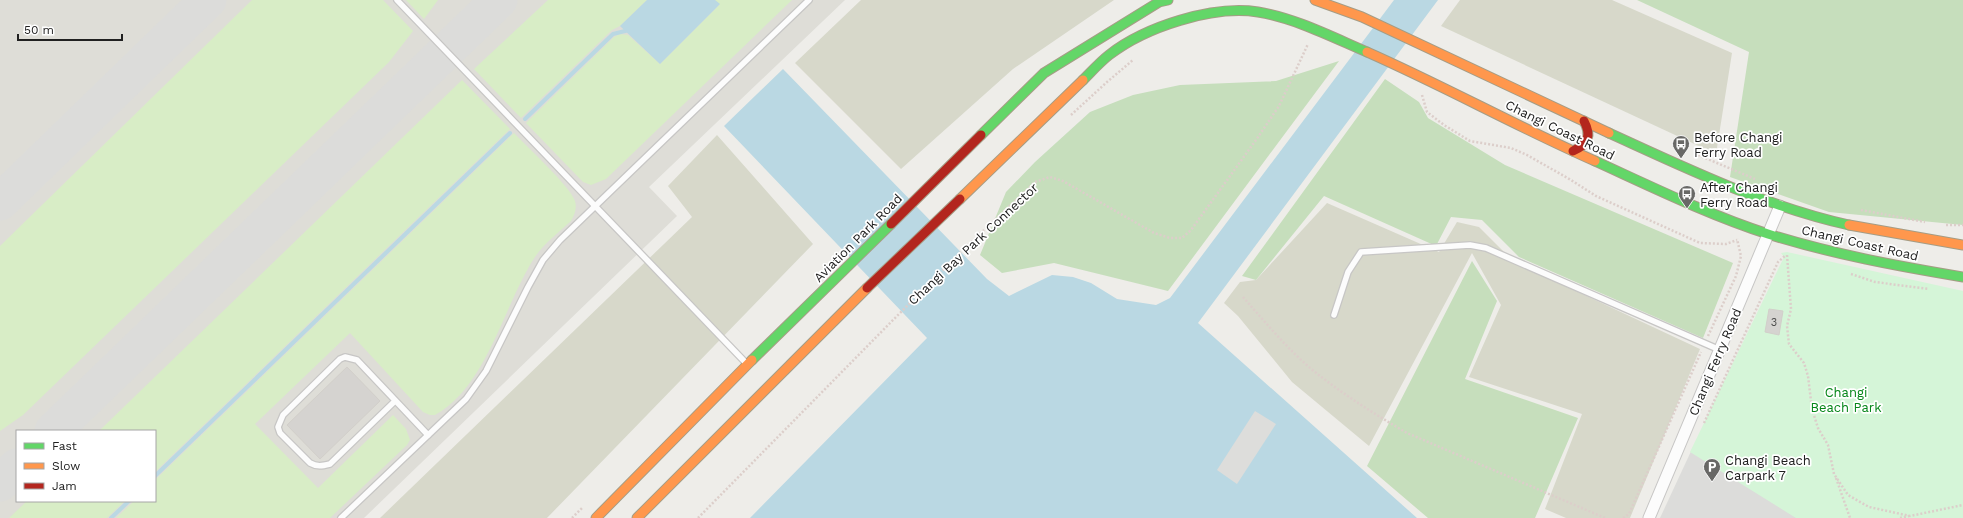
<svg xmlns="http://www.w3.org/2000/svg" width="1963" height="518" viewBox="0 0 1963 518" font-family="'Work Sans',sans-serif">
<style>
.religious{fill:#dcdcda}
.airport{fill:#deddd7;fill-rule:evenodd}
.construction{fill:#d7d8ca}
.grass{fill:#d8edc6}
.forest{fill:#c6debc}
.park{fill:#d5f5d8}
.water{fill:#bad8e3}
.pier{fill:#dddddb}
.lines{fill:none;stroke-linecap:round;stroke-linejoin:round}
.stream{stroke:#bad8e3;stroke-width:4}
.taxiway{stroke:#dcdcda;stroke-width:37}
.building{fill:#d5d3d0;stroke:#d2cfca}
.lane-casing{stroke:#c7c6c5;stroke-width:8}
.street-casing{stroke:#c7c6c5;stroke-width:13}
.fast-casing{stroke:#a59d85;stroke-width:11}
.slow-casing{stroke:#a59d85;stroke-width:11}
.jam-casing{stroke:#a59d85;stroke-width:11}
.path{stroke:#dcceca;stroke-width:2.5;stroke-dasharray:2 2;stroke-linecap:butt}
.lane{stroke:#fcfcfc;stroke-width:5.5}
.street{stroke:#fcfcfc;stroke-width:11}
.fast{stroke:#63d668;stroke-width:9}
.slow{stroke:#ff974d;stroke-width:9}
.jam{stroke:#b3261e;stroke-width:9}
.labels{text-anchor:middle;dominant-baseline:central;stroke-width:3.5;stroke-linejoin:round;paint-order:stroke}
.number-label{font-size:11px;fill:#4d4d4c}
.street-label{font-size:13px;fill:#202020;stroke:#fff}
.poi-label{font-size:13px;fill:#202020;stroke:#fff;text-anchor:start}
.park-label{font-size:13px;fill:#068619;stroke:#fff}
</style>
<rect width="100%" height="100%" fill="#eeede9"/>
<polygon class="religious" points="1693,447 1801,518 1660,518"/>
<path class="airport" d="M0 0H845L649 187 677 216 364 518H0ZM17 431H155V501H17Z"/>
<g class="construction">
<polygon points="861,0 1114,0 1013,69 901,169 795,63"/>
<polygon points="1460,0 1612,0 1732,53 1716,154 1441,26"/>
<polygon points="717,135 813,244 547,518 380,518 692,217 668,186"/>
<polygon points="1327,203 1439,252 1457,222 1479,227 1514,262 1700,349 1630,518 1566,518 1545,509 1582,414 1469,377 1501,305 1472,253 1369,446 1292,382 1238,316 1224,303 1240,282 1256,280"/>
</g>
<g class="grass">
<polygon points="252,0 383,0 413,31 389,62 23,415 0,431 0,246"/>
<polygon points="406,0 438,0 424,19"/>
<polygon points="548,0 647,0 620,26 612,30 521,118 474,69"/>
<polygon points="715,0 792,0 606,179 591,185 583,182 526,123 614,37 620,34 628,35 660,64 719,5"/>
<polygon points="462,80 510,129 155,472 155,431 99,431"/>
<path d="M514 133C527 147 570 186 575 201 577 208 575 214 571 221 558 233 542 245 533 260 503 308 486 387 435 415H430L423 412 350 333 255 424 318 488 393 415 406 429 410 440 407 445 330 518H116L134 501H155V480Z"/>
<polygon points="27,501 125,501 107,518 9,518"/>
</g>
<g class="forest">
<polygon points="1637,0 1963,0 1963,225 1829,212 1730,177 1749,52"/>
<polygon points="1339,61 1168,291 1054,263 1002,273 980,255 1006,192 1035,162 1090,112 1133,95 1180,85 1276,81"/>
<polygon points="1385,79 1419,102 1428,118 1505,165 1733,263 1703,338 1519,257 1482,220 1451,217 1436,246 1324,196 1256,280 1242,276"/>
<polygon points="1472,261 1497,301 1465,379 1578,418 1535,518 1428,518 1367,466"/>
</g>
<polygon class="park" points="1787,252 1963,291 1963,518 1796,518 1690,452 1784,257 1781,253"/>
<g class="water">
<polygon points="647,0 715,0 720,4 660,64 620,26"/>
<polygon points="1394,0 1438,0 1198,323 1417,518 750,518 927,338 724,126 783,69 987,279 1009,296 1052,275 1073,277 1091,283 1117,299 1156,305 1170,298"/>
</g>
<polygon class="pier" points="1255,411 1276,424 1237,484 1217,470"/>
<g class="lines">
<g class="stream">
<polyline points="525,119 613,34 629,30"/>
<polyline points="155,476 510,133"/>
<polyline points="111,518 129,501"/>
</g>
<g class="taxiway">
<polyline points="0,202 208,0"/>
<polyline points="53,431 499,0"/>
<polyline points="0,483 17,467"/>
</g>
</g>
<g class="building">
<polygon points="1769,309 1783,311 1779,335 1765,332"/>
<polygon points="347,367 380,401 320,459 287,425"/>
</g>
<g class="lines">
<defs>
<g id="lane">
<polyline points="397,0 746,363"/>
<polyline points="1334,315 1348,272 1361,252 1470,245 1486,248 1720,350"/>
<path d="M395 401 330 464C322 466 317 467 310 463L280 433 278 427 283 415 340 359 345 357 357 360 428 435"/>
<polyline points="341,518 466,399 486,371 528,287 543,260 560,240 809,0"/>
</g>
<polyline id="street" points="1649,518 1780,206"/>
<g id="fast">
<path d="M1083 80C1091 72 1100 62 1109 55 1145 27 1212 5 1258 12 1295 18 1332 37 1367 52"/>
<path d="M1609 133C1688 169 1764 206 1849 225"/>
<polyline points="981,135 1044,73 1159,2 1168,0"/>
<path d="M1595 161C1652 187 1709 215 1768 234 1832 254 1897 266 1963 277"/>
<polyline points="752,360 891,224"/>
</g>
<g id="slow">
<polyline points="1315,0 1362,17 1609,133"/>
<path d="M1367 52C1444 86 1518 127 1595 161"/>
<polyline points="960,199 1083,80"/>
<polyline points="1849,225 1963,245"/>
<polyline points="596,518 752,360"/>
<polyline points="637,518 867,288"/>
</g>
<g id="jam">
<path d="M1573 151C1588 144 1592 136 1584 121"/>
<polyline points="891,224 981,135"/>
<polyline points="867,288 960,199"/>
</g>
</defs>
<use href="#lane" class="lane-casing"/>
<use href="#street" class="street-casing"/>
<use href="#fast" class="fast-casing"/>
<use href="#slow" class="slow-casing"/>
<use href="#jam" class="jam-casing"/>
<g class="path">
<polyline points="1422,95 1427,112 1444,125 1470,141 1511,148 1527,155 1571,180 1596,196 1700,243 1726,244 1737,240"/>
<polyline points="1071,115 1107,82 1133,60"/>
<polyline points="1698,155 1755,179"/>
<polyline points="1861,210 1925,222"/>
<polyline points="1946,225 1963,225"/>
<polyline points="1787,255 1791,309 1787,326 1789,344 1804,363 1808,376 1812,409 1818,428 1828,445 1834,474 1848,495 1869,507 1910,516 1963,505"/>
<polyline points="1851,274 1875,282 1929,289"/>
<path d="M1243 297C1266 323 1289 351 1315 372 1344 395 1376 415 1407 433L1605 518"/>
<polyline points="1708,336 1736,276 1741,256 1737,239"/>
<polyline points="1704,423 1778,262 1786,255"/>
<polyline points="1836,478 1850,518"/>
<polyline points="572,518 583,507"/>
<polyline points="698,518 894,319 964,249 1035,182 1050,177 1063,181 1154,233 1170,238 1182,238 1191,230 1256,140 1279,106 1308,44"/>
<polyline points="1623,518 1629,514 1701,352"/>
<polyline points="1900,518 1909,516"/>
</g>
<use href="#lane" class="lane"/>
<use href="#street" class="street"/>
<use href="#fast" class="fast"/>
<use href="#slow" class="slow"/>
<use href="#jam" class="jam"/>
</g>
<defs>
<symbol id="bus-pin" viewBox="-11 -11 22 30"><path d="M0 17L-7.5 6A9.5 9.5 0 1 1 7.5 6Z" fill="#686866" stroke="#fff"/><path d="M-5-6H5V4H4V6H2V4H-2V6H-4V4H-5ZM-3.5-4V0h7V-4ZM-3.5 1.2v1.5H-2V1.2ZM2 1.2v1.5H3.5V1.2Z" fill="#fff"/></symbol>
<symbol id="parking-pin" viewBox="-11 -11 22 30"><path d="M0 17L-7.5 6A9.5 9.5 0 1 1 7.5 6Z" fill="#686866" stroke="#fff"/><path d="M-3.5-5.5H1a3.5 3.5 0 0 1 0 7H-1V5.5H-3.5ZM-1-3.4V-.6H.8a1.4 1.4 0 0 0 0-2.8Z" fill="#fff"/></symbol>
</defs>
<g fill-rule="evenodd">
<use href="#bus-pin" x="1671" y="134" width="20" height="27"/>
<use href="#bus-pin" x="1677" y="184" width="20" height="27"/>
<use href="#parking-pin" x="1702" y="457" width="20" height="27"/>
</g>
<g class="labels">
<g class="number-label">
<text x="1774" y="322">3</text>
</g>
<g class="street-label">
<text transform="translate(1560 130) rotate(26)">Changi Coast Road</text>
<text transform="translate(858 238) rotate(-45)">Aviation Park Road</text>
<text transform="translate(1860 243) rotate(13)">Changi Coast Road</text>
<text transform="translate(973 244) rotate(-43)">Changi Bay Park Connector</text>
<text transform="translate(1715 362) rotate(-67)">Changi Ferry Road</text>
</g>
<g class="poi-label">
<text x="1694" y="137">Before Changi<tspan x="1694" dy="15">Ferry Road</tspan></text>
<text x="1700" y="187">After Changi<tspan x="1700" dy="15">Ferry Road</tspan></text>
<text x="1725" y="460">Changi Beach<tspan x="1725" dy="15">Carpark 7</tspan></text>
</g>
<g class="park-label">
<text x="1846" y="392">Changi<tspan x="1846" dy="15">Beach Park</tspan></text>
</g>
</g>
<rect x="16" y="430" width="140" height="72" fill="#ffffff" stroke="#a6a6a6"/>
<rect x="24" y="443" width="20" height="6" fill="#63d668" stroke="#a6a6a6"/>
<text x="52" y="450" font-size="12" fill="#202020">Fast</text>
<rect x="24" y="463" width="20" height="6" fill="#ff974d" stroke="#a6a6a6"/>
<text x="52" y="470" font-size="12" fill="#202020">Slow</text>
<rect x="24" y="483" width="20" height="6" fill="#b3261e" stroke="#a6a6a6"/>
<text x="52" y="490" font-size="12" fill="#202020">Jam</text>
<path d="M18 34v6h104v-6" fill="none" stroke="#202020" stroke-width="2"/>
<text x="24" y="34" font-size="12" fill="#202020" stroke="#ffffff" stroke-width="3" paint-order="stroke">50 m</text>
</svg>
